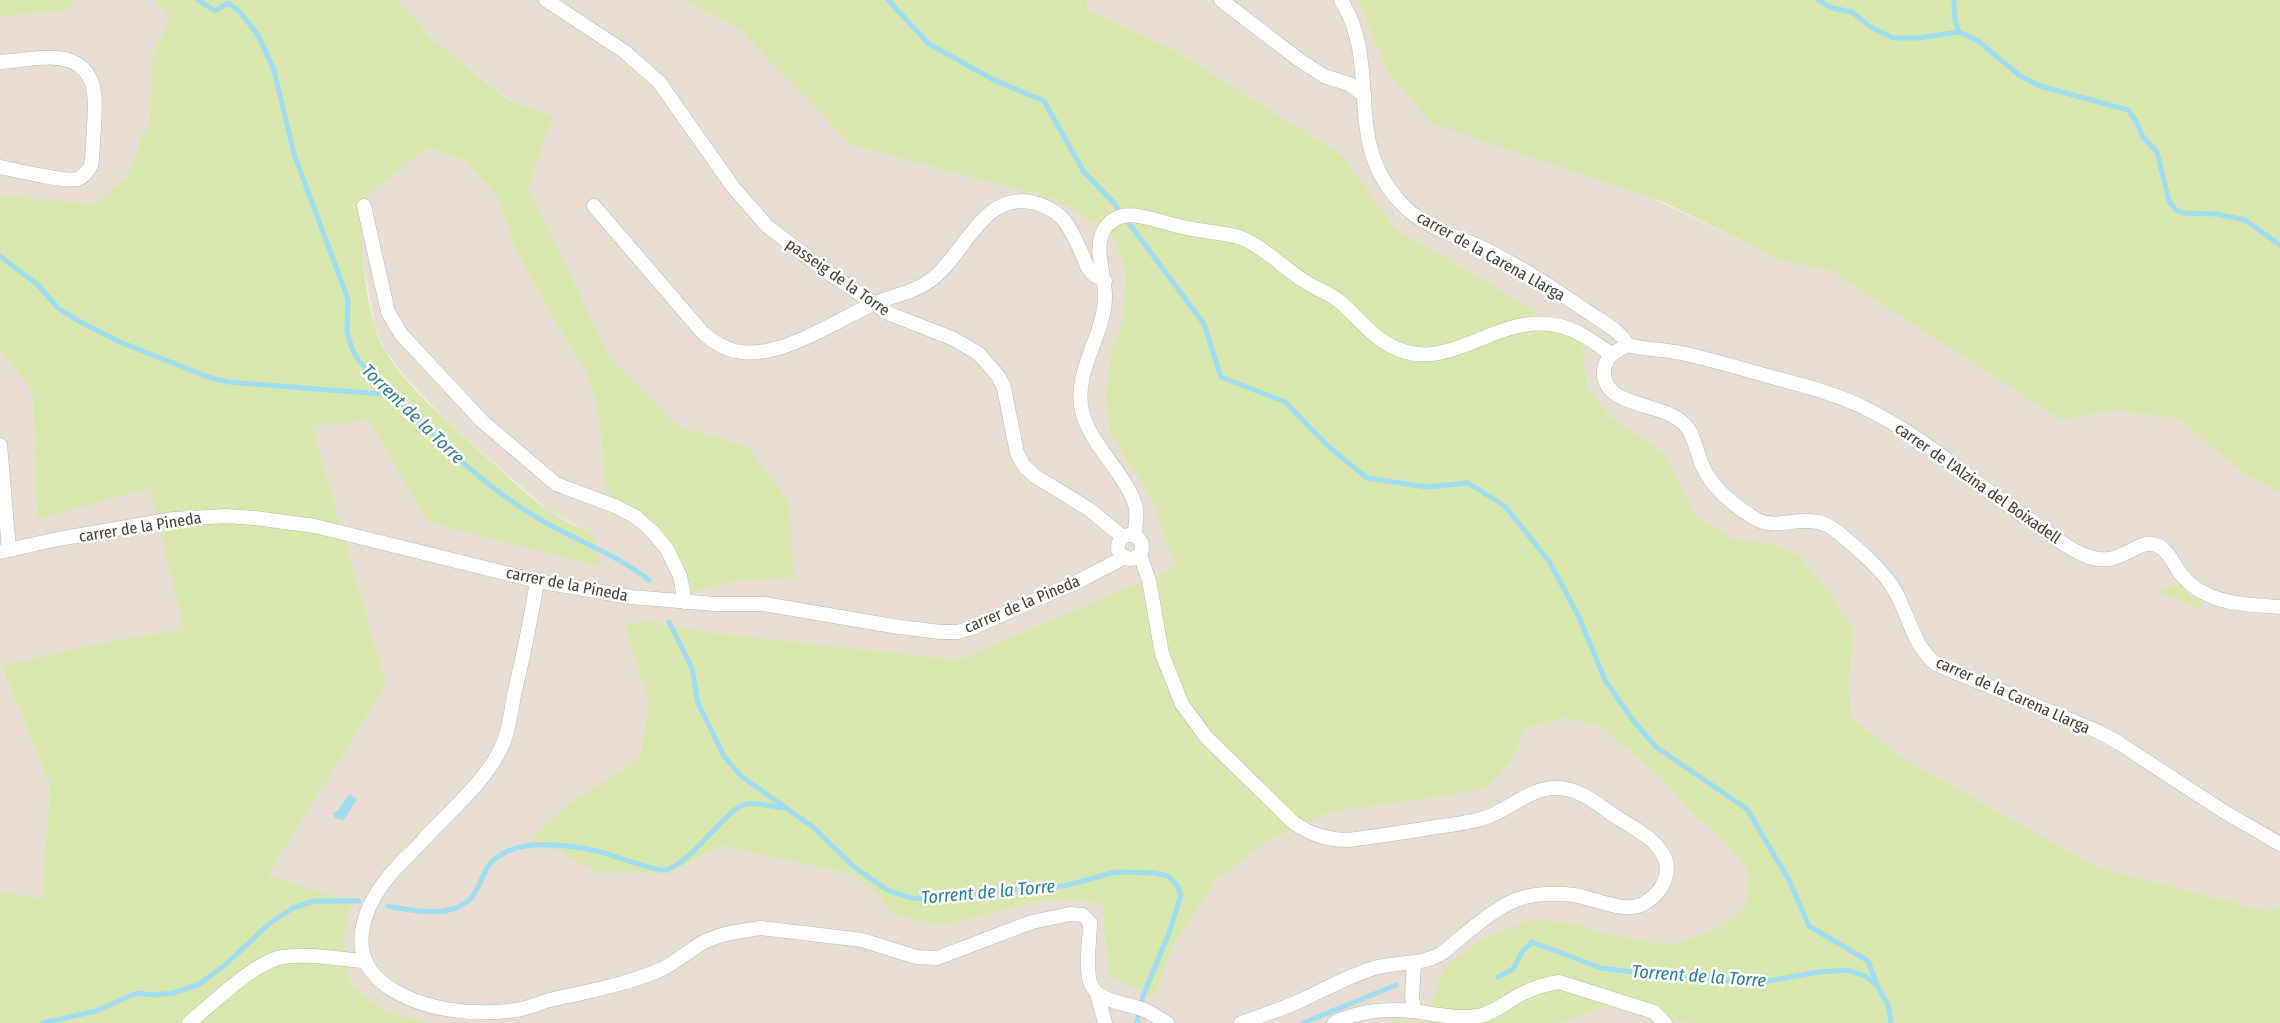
<svg xmlns="http://www.w3.org/2000/svg" width="2280" height="1023" viewBox="0 0 2280 1023" font-family="'Fira Sans Condensed',sans-serif">
<style>
.residential{fill:#e7ddd3}
.green{fill:#d7e7ad}
.water{fill:#a1ddf0}
.lines{fill:none;stroke-linecap:round;stroke-linejoin:round}
.stream{stroke:#a1ddf0;stroke-width:5}
.minor-casing{stroke:#c1b5ab;stroke-width:15}
.minor{stroke:#fff;stroke-width:14}
.labels{text-anchor:middle;dominant-baseline:central;stroke-width:5;stroke-linejoin:round;paint-order:stroke}
.street-label{font-size:16px;fill:#453c35;stroke:#fff}
.water-label{font-size:18px;font-style:italic;fill:#2a7d99;stroke:#fff}
</style>
<rect width="100%" height="100%" fill="#f3ece5"/>
<g class="residential">
<polygon points="77,0 155,0 169,17 151,62 150,118 127,176 96,204 0,196 0,16 64,11"/>
<polygon points="399,0 682,0 739,29 851,145 1061,201 1116,239 1126,276 1122,321 1112,349 1105,396 1110,433 1152,499 1175,567 960,660 704,632 650,621 624,624 649,703 639,759 573,801 532,836 671,873 720,846 853,874 880,897 894,915 940,926 1052,898 1102,903 1109,976 1154,998 1172,948 1215,881 1266,842 1330,812 1484,790 1512,761 1524,729 1562,718 1600,726 1636,756 1667,785 1689,810 1716,833 1747,868 1746,905 1724,926 1670,945 1605,934 1579,925 1549,920 1530,920 1478,941 1445,967 1425,1022 1394,1020 1386,1023 431,1023 384,1012 349,983 344,939 349,902 268,875 386,685 312,426 369,419 428,522 593,533 553,514 505,473 444,418 406,378 385,350 375,327 361,248 361,201 427,148 464,160 497,196 515,249 558,327 587,374 600,422 605,485 619,507 650,519 686,567 693,592 735,581 794,578 747,446 677,426 611,359 528,187 553,116 509,100 428,35"/>
<polygon points="1087,0 1358,0 1386,70 1783,261 1829,270 2062,421 2113,410 2179,419 2243,473 2280,493 2280,904 2269,912 2099,868 1904,759 1851,718 1849,680 1854,630 1826,588 1798,555 1767,542 1735,540 1696,518 1665,454 1610,417 1587,385 1582,343 1517,300 1396,229 1342,155 1176,51 1088,10"/>
<polygon points="0,349 33,392 37,518 151,488 184,629 112,641 1,667 50,783 42,901 0,891"/>
<polygon points="1605,1006 1651,1014 1692,1023 1562,1023"/>
</g>
<g class="green">
<polygon points="0,0 77,0 64,11 0,16"/>
<path d="M155 0H399L428 35 508 100 553 116 528 187 611 359 677 426 747 446 789 502 794 578 735 581 693 592 686 567 650 519 619 507 605 485 600 422 587 374 558 327 515 249 497 196 464 160 427 148 361 201C361 243 364 312 384 349 405 387 452 425 483 454 505 474 528 497 552 513 564 522 580 527 593 533L601 567 428 522 369 420 312 426 386 685 268 875 350 902 344 939 349 983 384 1012 431 1023H0V891L42 900 50 783 1 666 112 641 184 629 150 488 37 519 33 392 0 349V196L96 204 127 176 150 118 151 62 169 17Z"/>
<polygon points="682,0 1087,0 1088,10 1176,51 1342,155 1396,229 1517,300 1582,343 1587,385 1610,417 1665,454 1696,517 1735,540 1767,542 1798,555 1826,588 1854,630 1849,680 1851,718 1904,759 2099,868 2269,912 2280,904 2280,1023 1692,1023 1605,1006 1562,1023 1386,1023 1394,1020 1425,1022 1444,967 1478,941 1530,920 1549,920 1579,925 1605,934 1670,945 1724,926 1746,905 1747,868 1716,833 1689,810 1667,785 1636,756 1600,726 1562,718 1524,729 1512,761 1484,790 1330,812 1266,842 1215,881 1172,948 1154,998 1109,976 1102,903 1052,898 940,926 894,915 880,897 853,874 720,846 671,873 599,872 531,837 573,801 639,759 649,703 624,624 650,621 704,632 959,660 1175,567 1152,499 1110,433 1105,396 1112,349 1122,321 1126,276 1116,239 1061,201 851,145 739,29"/>
<polygon points="1358,0 2280,0 2280,493 2243,473 2179,419 2113,410 2062,421 1829,270 1783,261 1661,201 1431,123 1386,70"/>
<polygon points="2179,584 2192,598 2204,601 2198,609 2159,592"/>
</g>
<polygon class="water" points="349,794 357,799 344,820 335,818 333,813 338,811"/>
<g class="lines">
<g class="stream">
<path d="M198 0 215 11 228 3 239 11 258 35 274 70 294 154 348 299 347 332 352 349 359 361C415 417 468 476 536 517 573 540 615 553 649 580"/>
<polyline points="888,0 929,44 994,80 1044,101 1084,172 1114,203 1204,324 1221,377 1285,402 1328,446 1367,478 1427,487 1468,483 1505,506 1549,561 1579,617 1605,680 1632,719 1656,747 1747,809 1789,880 1809,926 1868,961 1877,985"/>
<polyline points="1818,0 1832,8 1852,12 1869,26 1893,38 1917,38 1959,32 1977,40 2019,75 2040,86 2128,110 2136,121 2143,137 2157,152 2169,201 2176,210 2183,213 2216,214 2245,220 2280,245"/>
<polyline points="1954,0 1955,20 1959,32"/>
<polyline points="0,256 38,285 58,308 77,320 120,342 211,378 229,382 393,395"/>
<polyline points="669,622 692,668 698,703 724,756 741,776 813,827 853,866 887,890 911,898 934,899 1037,887 1064,886 1116,872 1154,873 1168,876 1177,885 1181,895 1169,933 1143,996 1137,1023"/>
<path d="M388 906C412 911 452 919 471 898 478 890 482 877 487 868 494 856 512 848 525 846 548 843 574 846 597 851 610 854 657 872 666 870 694 862 727 806 747 804 758 802 773 807 785 808"/>
<polyline points="1498,977 1513,969 1522,952 1532,942 1601,968 1625,971 1757,983 1819,972 1847,970 1865,976 1877,985 1888,1005 1891,1023"/>
<polyline points="43,1023 96,1011 137,993 154,995 173,993 198,985 224,966 270,923 293,908 315,901 359,901"/>
<polyline points="1303,1023 1396,985"/>
</g>
<defs>
<g id="minor">
<polyline points="546,0 625,52 659,82 733,187 767,226 830,274 890,314 954,339 979,354 999,377 1004,388 1017,453 1024,466 1035,476 1090,510 1123,537"/>
<polyline points="1221,0 1298,59 1324,76 1349,84 1364,95"/>
<path d="M1341 0C1383 68 1341 138 1400 202 1420 225 1451 234 1478 246 1517 264 1553 288 1588 312 1603 322 1619 330 1628 345"/>
<path d="M0 62C18 61 40 56 58 58 98 63 96 96 94 127 93 140 93 153 91 166 87 171 83 178 77 179 65 182 15 170 0 167"/>
<polyline points="364,206 388,312 401,334 482,421 556,484 617,507 636,517 653,532 667,549 680,576 685,602"/>
<path d="M594 206 703 333C712 341 723 348 735 351 778 361 835 321 873 304 893 295 914 293 932 279 965 254 982 193 1031 202 1064 209 1070 228 1083 256 1085 262 1088 269 1092 273 1095 276 1101 279 1105 281"/>
<path d="M1628 345C1616 351 1605 356 1604 371 1602 409 1666 401 1686 426 1695 436 1697 455 1703 467 1713 489 1736 507 1756 519 1781 533 1807 507 1839 533 1858 549 1878 566 1892 586 1909 612 1911 644 1936 664L2099 732 2119 743 2223 811 2280 844"/>
<path d="M1628 345C1646 350 1663 349 1681 353 1710 359 1739 368 1768 376 1801 385 1834 393 1865 408 1926 438 1974 484 2030 520 2048 532 2065 547 2084 555 2120 571 2136 537 2156 545 2168 549 2173 563 2180 573 2205 605 2243 604 2280 607"/>
<polyline points="0,445 9,550"/>
<circle cx="1130" cy="547" r="12"/>
<path d="M1134 535C1136 526 1137 517 1136 508 1128 475 1090 446 1082 411 1073 372 1104 336 1105 298 1106 276 1092 248 1105 228 1121 206 1147 218 1167 223 1181 227 1196 230 1211 232 1223 234 1235 234 1246 240 1267 250 1284 268 1304 281 1315 288 1328 293 1339 301 1356 315 1369 334 1389 345 1448 378 1493 313 1556 325 1577 329 1594 342 1611 354"/>
<polyline points="0,552 58,539 174,519 226,516 255,518 315,526 537,581 631,597 715,604 764,604 893,626 940,632 958,632 974,627 1081,580 1125,557"/>
<path d="M1140 555 1149 580 1162 654 1182 704 1206 737 1294 823C1312 835 1328 840 1349 840 1378 836 1407 832 1435 827 1451 825 1468 823 1484 818 1509 811 1528 788 1556 788 1580 788 1597 804 1616 817 1637 830 1676 848 1665 879 1662 890 1653 898 1643 904 1624 914 1594 898 1574 895 1558 893 1541 893 1525 897 1496 904 1464 936 1441 954 1418 966 1396 961 1371 969 1347 977 1325 989 1302 1000 1282 1009 1261 1016 1241 1023"/>
<path d="M537 581C531 619 523 657 514 695 511 712 509 731 502 746 487 780 449 812 424 839 416 849 406 857 397 867 365 901 341 954 387 986 423 1011 474 1016 516 1010 529 1008 541 1002 554 999 590 991 628 984 662 969 676 962 689 951 702 943 720 933 742 931 761 928L862 940 916 957 937 958 1032 922 1070 914 1083 915 1090 923C1090 941 1085 964 1090 982 1096 1001 1123 1003 1139 1008 1149 1011 1158 1018 1167 1023"/>
<polyline points="1097,993 1105,1023"/>
<polyline points="1414,1011 1412,996 1414,963"/>
<path d="M189 1023C212 1004 255 961 283 957 309 953 338 959 364 961"/>
<path d="M1334 1023C1357 1011 1387 1008 1413 1011 1435 1014 1455 1019 1478 1016 1492 1014 1504 1004 1516 997 1530 989 1544 984 1559 982L1654 1012 1665 1023"/>
</g>
</defs>
<use href="#minor" class="minor-casing"/>
<use href="#minor" class="minor"/>
</g>
<g class="labels">
<g class="street-label">
<text transform="translate(1491 256) rotate(29)">carrer de la Carena Llarga</text>
<text transform="translate(838 277) rotate(35)">passeig de la Torre</text>
<text transform="translate(1978 483) rotate(35)">carrer de l'Alzina del Boixadell</text>
<text transform="translate(140 527) rotate(-9)">carrer de la Pineda</text>
<text transform="translate(567 584) rotate(11)">carrer de la Pineda</text>
<text transform="translate(1022 604) rotate(-23)">carrer de la Pineda</text>
<text transform="translate(2013 695) rotate(24)">carrer de la Carena Llarga</text>
</g>
<g class="water-label">
<text transform="translate(413 414) rotate(44)">Torrent de la Torre</text>
<text transform="translate(988 892) rotate(-5)">Torrent de la Torre</text>
<text transform="translate(1699 976) rotate(4)">Torrent de la Torre</text>
</g>
</g>
</svg>
